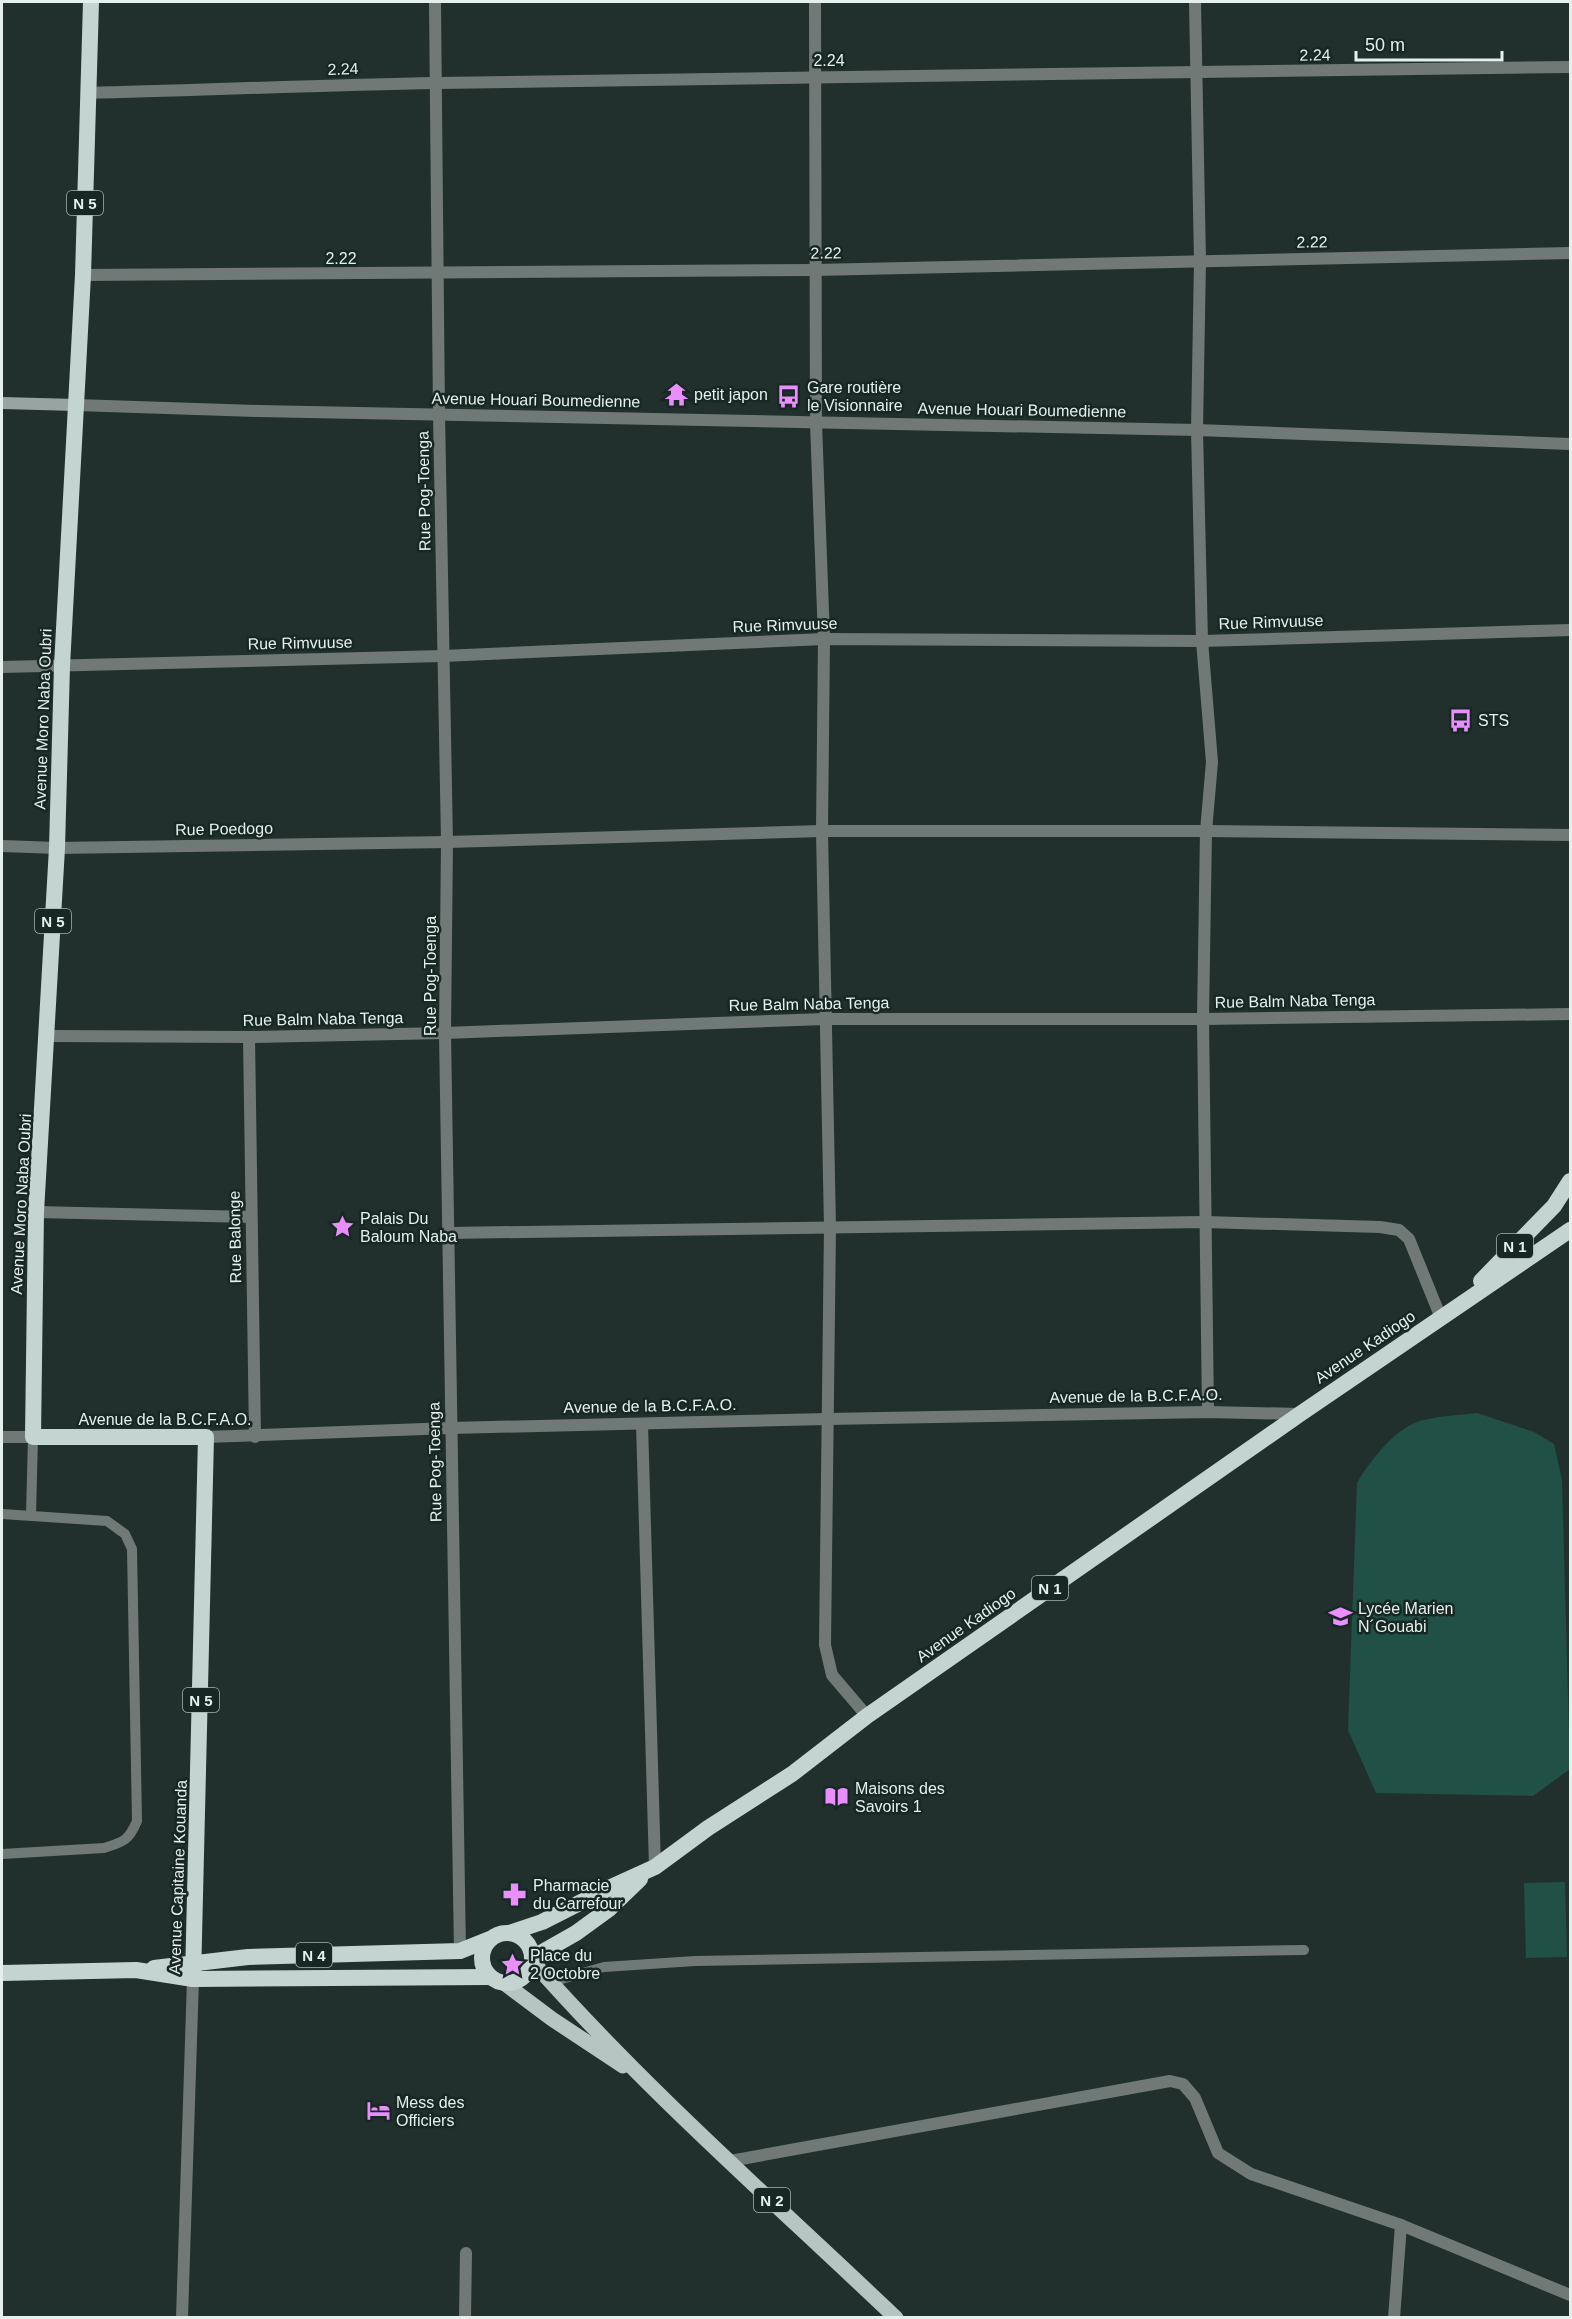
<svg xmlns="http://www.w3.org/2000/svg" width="1572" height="2319" viewBox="0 0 1572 2319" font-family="Helvetica,sans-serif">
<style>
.pitch{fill:#205046}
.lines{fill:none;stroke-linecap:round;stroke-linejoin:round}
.service{stroke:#717977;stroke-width:10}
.minor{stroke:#717977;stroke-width:12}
.tertiary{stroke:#717977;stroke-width:12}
.secondary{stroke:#98a4a1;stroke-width:12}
.primary{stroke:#b6c5c1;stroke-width:15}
.trunk{stroke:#c4d4d0;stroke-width:16}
.labels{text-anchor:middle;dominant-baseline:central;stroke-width:5;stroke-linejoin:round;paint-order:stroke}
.shield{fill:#172723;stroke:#a7b3b0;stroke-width:1.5}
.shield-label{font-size:15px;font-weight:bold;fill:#e5efec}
.street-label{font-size:16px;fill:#e5efec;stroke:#172723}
.poi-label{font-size:16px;fill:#e5efec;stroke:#172723;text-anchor:start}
</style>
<rect width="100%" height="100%" fill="#21302d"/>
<g class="pitch">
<path d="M1477 1413 1534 1432 1554 1444 1562 1480 1570 1769 1533 1796 1376 1793 1348 1730 1357 1483C1370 1461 1394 1429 1420 1421 1438 1416 1458 1415 1477 1413Z"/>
<polygon points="1565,1882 1567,1957 1526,1958 1524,1883"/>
</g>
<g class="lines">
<g class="service">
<path d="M2 1514 107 1521 125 1534 132 1549 137 1821C129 1840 124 1842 104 1848L2 1854"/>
<polyline points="31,1515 33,1437"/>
<polyline points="551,1982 604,1967 695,1961 1304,1950"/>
</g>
<g class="minor">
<polyline points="435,2 439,414 447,842 445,1033 460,1951"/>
<polyline points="815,2 816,423 824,639 822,831 830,1227 825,1645 832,1675 867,1716"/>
<polyline points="1195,2 1200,261 1197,430 1202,641 1212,762 1206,831 1203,1019 1208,1412"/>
<path d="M88 93C204 90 321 85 438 83 815 75 1193 74 1570 67"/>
<polyline points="83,275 815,270 1570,253"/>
<polyline points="2,667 443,656 824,639 1202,641 1570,630"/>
<polyline points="2,846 57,848 447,842 822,831 1206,831 1570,835"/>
<polyline points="48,1036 249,1037 445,1033 825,1019 1203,1019 1570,1014"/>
<polyline points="249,1037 255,1437"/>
<polyline points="36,1212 251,1217"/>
<polyline points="449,1233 1205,1222 1380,1227 1399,1230 1409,1239 1441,1318"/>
<polyline points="642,1424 655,1867"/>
<polyline points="2,1437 33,1437"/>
<polyline points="206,1437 451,1428 827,1419 1208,1412 1300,1414"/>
<polyline points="730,2161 1170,2081 1183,2084 1195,2098 1218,2153 1251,2174 1401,2225 1570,2295"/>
<polyline points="465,2318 466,2253"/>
<polyline points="1394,2318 1401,2225"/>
</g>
<g class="tertiary">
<polyline points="76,405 258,411 1197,430 1570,444"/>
<polyline points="182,2318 193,1979"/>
</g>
<polyline class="secondary" points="2,403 76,405"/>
<g class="primary">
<path d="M532 1961C644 2088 773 2201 896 2318"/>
<polyline points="504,1983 552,2019 623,2066"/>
</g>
<g class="trunk">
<polyline points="91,2 83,275 62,666 57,848 36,1212 33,1437 206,1437 193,1979"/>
<polyline points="1481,1281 1554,1206 1570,1181"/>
<circle cx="507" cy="1958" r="25"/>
<polyline points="509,1933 542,1922 611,1887 655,1867 708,1828 792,1774 867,1716 1300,1414 1570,1230"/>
<polyline points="532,1958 576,1933 609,1909 640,1879"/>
<polyline points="154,1968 248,1957 460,1951 490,1939"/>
<polyline points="2,1973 136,1970 193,1979 490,1977"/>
</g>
</g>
<defs>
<symbol id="temple-bare" viewBox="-9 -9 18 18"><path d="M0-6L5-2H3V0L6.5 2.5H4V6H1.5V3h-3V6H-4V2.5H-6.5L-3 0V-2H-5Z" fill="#ea8dfd" stroke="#172723" stroke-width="2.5" paint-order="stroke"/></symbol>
<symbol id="bus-bare" viewBox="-9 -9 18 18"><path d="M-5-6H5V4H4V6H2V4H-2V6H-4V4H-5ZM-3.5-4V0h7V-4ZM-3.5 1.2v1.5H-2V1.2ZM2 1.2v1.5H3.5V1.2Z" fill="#ea8dfd" stroke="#172723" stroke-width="2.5" paint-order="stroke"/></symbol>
<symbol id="sight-bare" viewBox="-9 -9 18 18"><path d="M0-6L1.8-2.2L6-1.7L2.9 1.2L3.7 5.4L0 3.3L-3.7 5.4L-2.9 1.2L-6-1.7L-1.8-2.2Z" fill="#ea8dfd" stroke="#172723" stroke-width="2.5" paint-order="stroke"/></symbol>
<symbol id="school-bare" viewBox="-9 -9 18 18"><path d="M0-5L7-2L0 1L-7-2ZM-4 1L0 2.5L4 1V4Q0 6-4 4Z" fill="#ea8dfd" stroke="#172723" stroke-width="2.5" paint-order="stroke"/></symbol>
<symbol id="library-bare" viewBox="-9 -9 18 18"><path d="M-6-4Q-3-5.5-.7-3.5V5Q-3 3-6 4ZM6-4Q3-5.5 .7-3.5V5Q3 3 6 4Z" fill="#ea8dfd" stroke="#172723" stroke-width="2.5" paint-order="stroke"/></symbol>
<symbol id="pharmacy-bare" viewBox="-9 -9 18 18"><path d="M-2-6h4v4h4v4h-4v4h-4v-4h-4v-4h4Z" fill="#ea8dfd" stroke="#172723" stroke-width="2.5" paint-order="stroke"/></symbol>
<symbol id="hotel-bare" viewBox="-9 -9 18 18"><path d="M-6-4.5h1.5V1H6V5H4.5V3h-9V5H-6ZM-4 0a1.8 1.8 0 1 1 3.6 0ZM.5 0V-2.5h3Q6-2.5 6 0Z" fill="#ea8dfd" stroke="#172723" stroke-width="2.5" paint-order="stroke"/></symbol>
</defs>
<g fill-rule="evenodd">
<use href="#temple-bare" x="660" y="378" width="33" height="33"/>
<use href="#bus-bare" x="772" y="380" width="33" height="33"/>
<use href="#bus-bare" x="1444" y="704" width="33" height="33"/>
<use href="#sight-bare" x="326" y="1210" width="33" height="33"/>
<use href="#school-bare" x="1324" y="1600" width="33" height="33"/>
<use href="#library-bare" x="820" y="1780" width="33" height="33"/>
<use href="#pharmacy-bare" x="498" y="1878" width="33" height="33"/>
<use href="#sight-bare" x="496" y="1948" width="33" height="33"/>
<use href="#hotel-bare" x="362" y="2094" width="33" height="33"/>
</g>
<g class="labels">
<g class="shield">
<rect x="67" y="191" width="36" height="24" rx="4.5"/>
<rect x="35" y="909" width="36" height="24" rx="4.5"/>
<rect x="1497" y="1234" width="36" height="24" rx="4.5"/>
<rect x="1032" y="1576" width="36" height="24" rx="4.5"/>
<rect x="183" y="1688" width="36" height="24" rx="4.5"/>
<rect x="296" y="1943" width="36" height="24" rx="4.5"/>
<rect x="754" y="2188" width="36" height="24" rx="4.5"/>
</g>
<g class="shield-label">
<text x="85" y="203">N 5</text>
<text x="53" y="921">N 5</text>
<text x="1515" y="1246">N 1</text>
<text x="1050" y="1588">N 1</text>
<text x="201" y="1700">N 5</text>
<text x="314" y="1955">N 4</text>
<text x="772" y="2200">N 2</text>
</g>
<g class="street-label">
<text transform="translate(1315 55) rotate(-1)">2.24</text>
<text x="829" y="60">2.24</text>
<text transform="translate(343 69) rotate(-2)">2.24</text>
<text transform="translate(1312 242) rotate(-1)">2.22</text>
<text transform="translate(826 253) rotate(-1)">2.22</text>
<text x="341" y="258">2.22</text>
<text transform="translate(536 400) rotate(1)">Avenue Houari Boumedienne</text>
<text transform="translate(1022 410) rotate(1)">Avenue Houari Boumedienne</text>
<text transform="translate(424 491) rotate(-91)">Rue Pog-Toenga</text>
<text transform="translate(1271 622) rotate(-2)">Rue Rimvuuse</text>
<text transform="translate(785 625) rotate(-2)">Rue Rimvuuse</text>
<text transform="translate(300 643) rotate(-1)">Rue Rimvuuse</text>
<text transform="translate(43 719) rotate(-88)">Avenue Moro Naba Oubri</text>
<text transform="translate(224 829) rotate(-1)">Rue Poedogo</text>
<text transform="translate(430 976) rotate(-90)">Rue Pog-Toenga</text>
<text transform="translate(1295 1001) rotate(-1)">Rue Balm Naba Tenga</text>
<text transform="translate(809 1004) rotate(-1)">Rue Balm Naba Tenga</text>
<text transform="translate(323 1019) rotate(-1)">Rue Balm Naba Tenga</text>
<text transform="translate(21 1204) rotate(-87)">Avenue Moro Naba Oubri</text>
<text transform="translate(235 1237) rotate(-91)">Rue Balonge</text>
<text transform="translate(1365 1347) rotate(-34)">Avenue Kadiogo</text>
<text transform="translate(1136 1396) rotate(-1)">Avenue de la B.C.F.A.O.</text>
<text transform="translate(650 1406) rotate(-1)">Avenue de la B.C.F.A.O.</text>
<text x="165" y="1419">Avenue de la B.C.F.A.O.</text>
<text transform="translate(435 1462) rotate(-91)">Rue Pog-Toenga</text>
<text transform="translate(966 1625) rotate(-35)">Avenue Kadiogo</text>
<text transform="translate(178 1877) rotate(-88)">Avenue Capitaine Kouanda</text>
</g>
<g class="poi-label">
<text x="807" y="387">Gare routière<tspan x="807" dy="18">le Visionnaire</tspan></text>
<text x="694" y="394">petit japon</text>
<text x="1478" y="720">STS</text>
<text x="360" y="1218">Palais Du<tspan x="360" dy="18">Baloum Naba</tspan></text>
<text x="1358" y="1608">Lycée Marien<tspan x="1358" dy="18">N´Gouabi</tspan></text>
<text x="855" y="1788">Maisons des<tspan x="855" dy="18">Savoirs 1</tspan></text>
<text x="533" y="1885">Pharmacie<tspan x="533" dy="18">du Carrefour</tspan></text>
<text x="530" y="1955">Place du<tspan x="530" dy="18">2 Octobre</tspan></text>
<text x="396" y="2102">Mess des<tspan x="396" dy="18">Officiers</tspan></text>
</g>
</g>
<rect width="1572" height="2319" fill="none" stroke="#e5efec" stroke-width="6"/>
<path d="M1356 51v9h146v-9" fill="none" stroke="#e5efec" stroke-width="3"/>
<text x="1365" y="51" font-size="18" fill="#e5efec" stroke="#172723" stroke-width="4.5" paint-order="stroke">50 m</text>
</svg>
